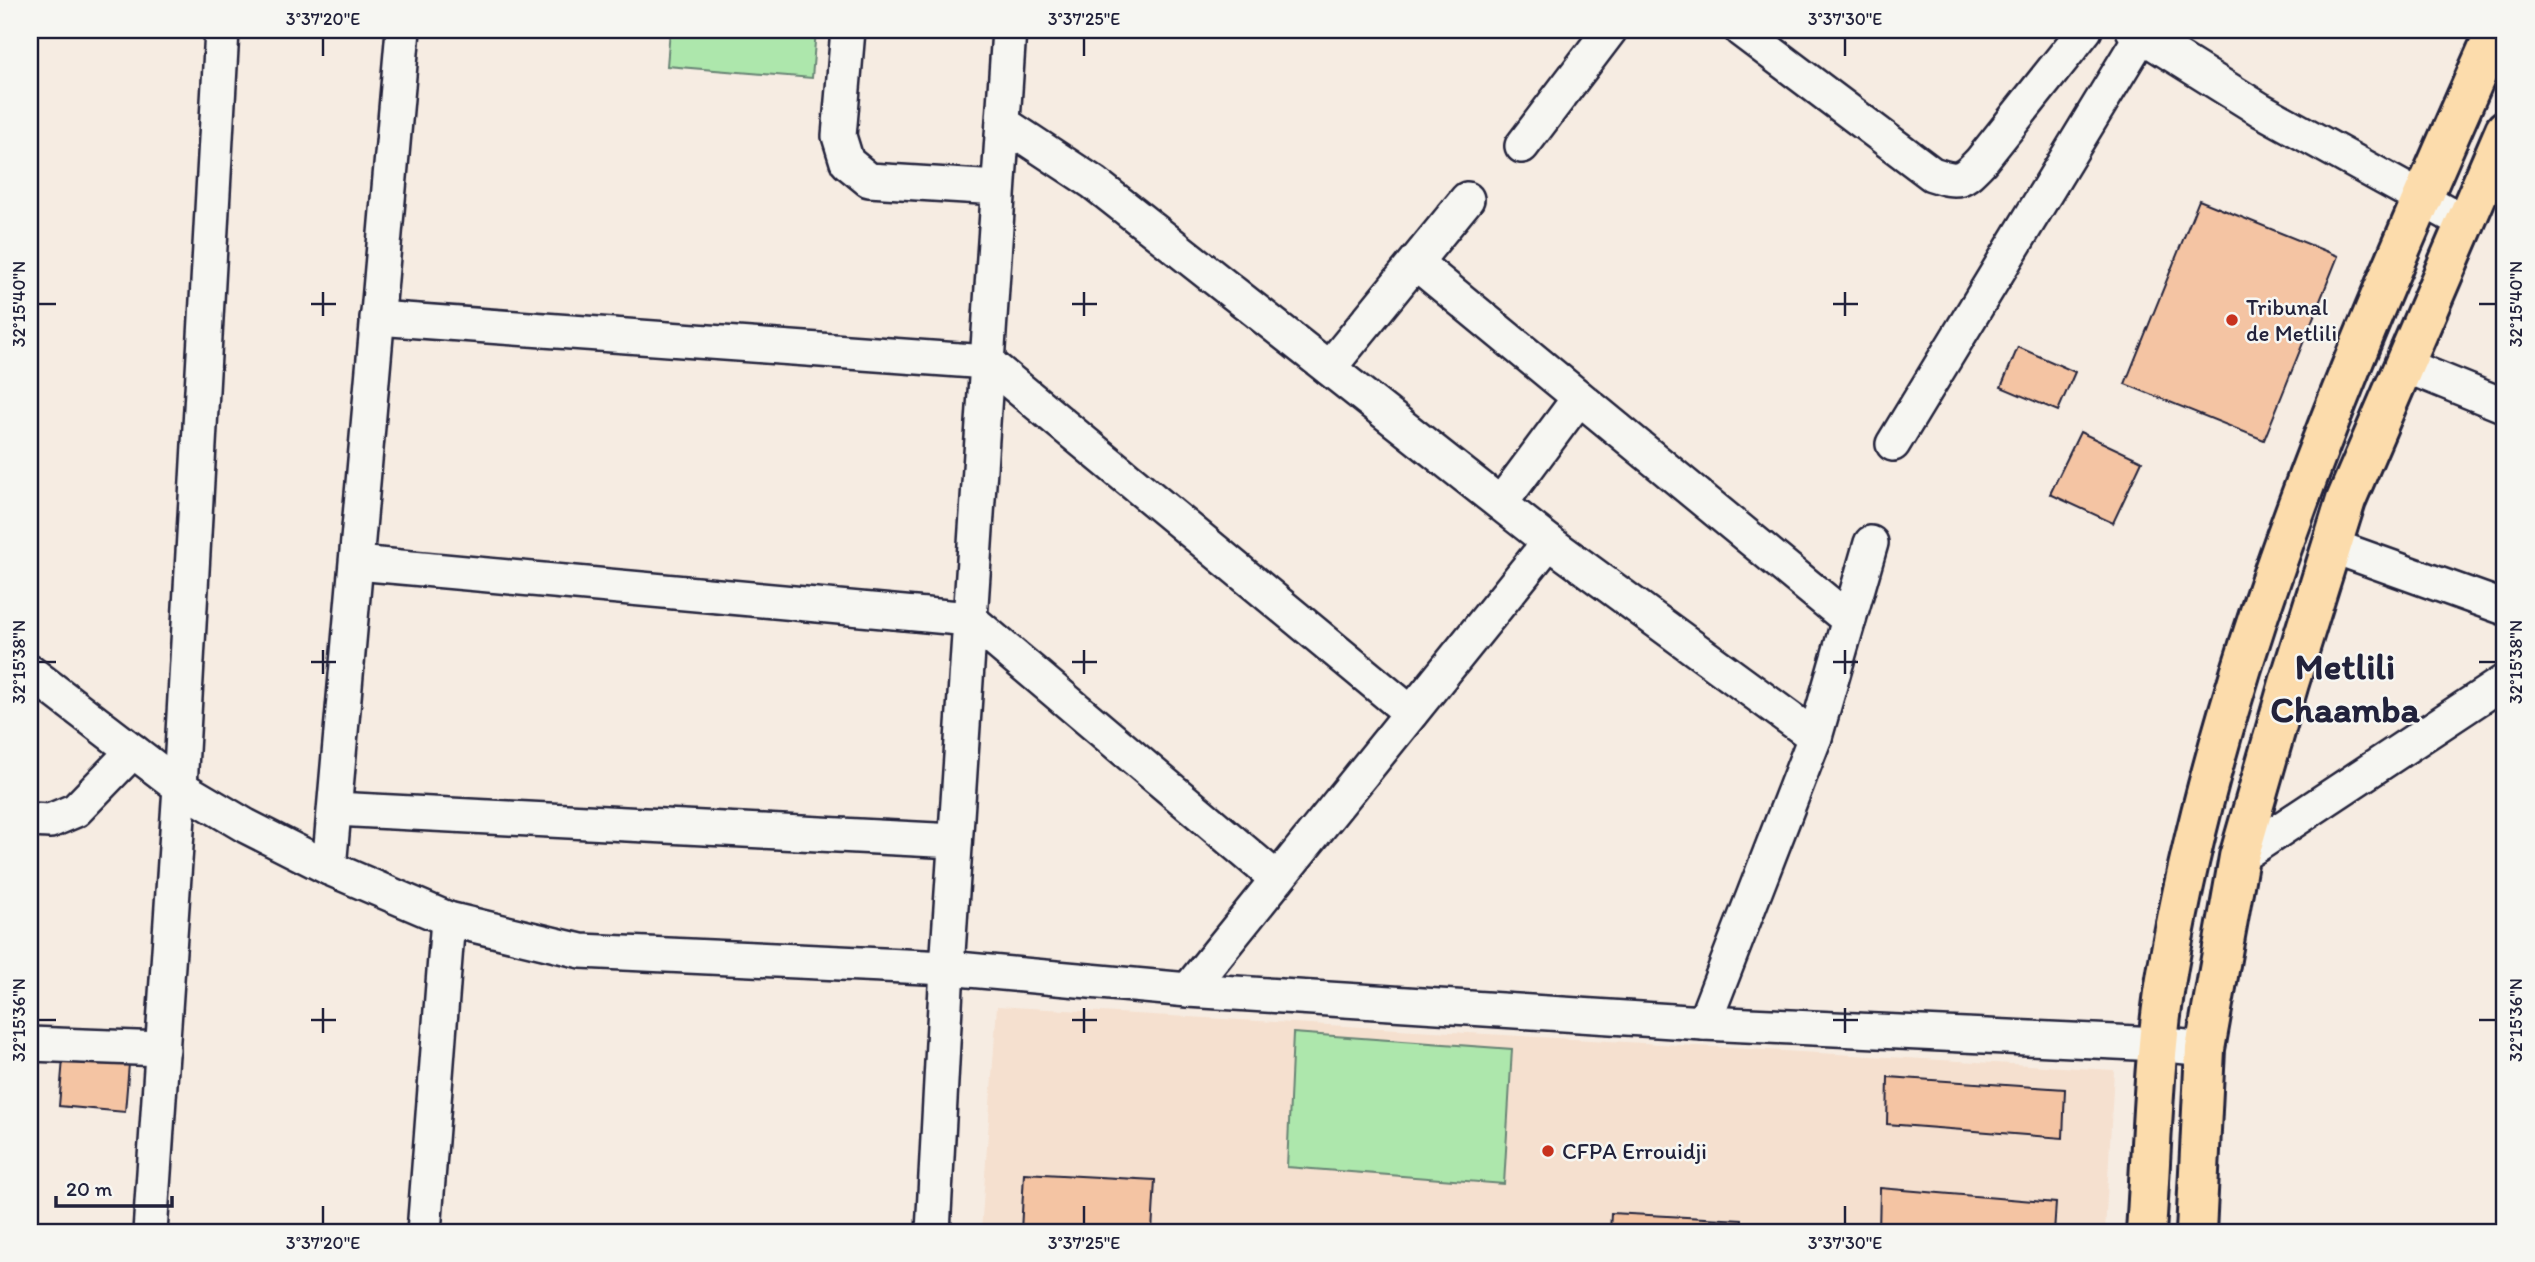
<svg xmlns="http://www.w3.org/2000/svg" width="2535" height="1262" viewBox="0 0 2535 1262" font-family="Itim,sans-serif">
<style>
.built{fill:#f5e0cf}
.green{fill:#ade7ac;stroke:#688474;stroke-width:2}
.building{fill:#f4c4a3;stroke:#22223b;stroke-width:2}
.lines{fill:none;stroke-linecap:round;stroke-linejoin:round}
.street-casing{stroke:#22223b;stroke-width:38}
.primary-casing{stroke:#22223b;stroke-width:44}
.street{stroke:#f6f6f2;stroke-width:33}
.primary{stroke:#fcdcac;stroke-width:38}
.ticks{fill:none;stroke:#22223b;stroke-width:2.5}
.poi-dot{fill:#c8321e;stroke:#f6f6f2;stroke-width:2.5}
.labels{text-anchor:middle;dominant-baseline:central;stroke-width:5;stroke-linejoin:round;paint-order:stroke}
.poi-label{font-size:23px;fill:#22223b;stroke:#f6f6f2;text-anchor:start}
.town-label{font-size:37px;font-weight:bold;fill:#22223b;stroke:#f6f6f2}
.neatline{fill:none;stroke:#22223b;stroke-width:2.5}
.ticks-label{font-size:18px;text-anchor:middle;fill:#22223b}
</style>
<rect width="100%" height="100%" fill="#f6ece2"/>
<filter id="ink" filterUnits="userSpaceOnUse"><feTurbulence type="fractalNoise" baseFrequency=".0143" numOctaves="2"/><feDisplacementMap in="SourceGraphic" scale="14" xChannelSelector="R" yChannelSelector="G"/><feConvolveMatrix kernelMatrix="1 2 1 2 8 2 1 2 1" color-interpolation-filters="sRGB"/></filter>
<g filter="url(#ink)">
<polygon class="built" points="997,1006 2114,1070 2105,1232 981,1232"/>
<g class="green">
<polygon points="670,30 816,30 812,78 667,66"/>
<polygon points="1293,1033 1512,1049 1504,1184 1287,1167"/>
</g>
<g class="building">
<polygon points="2199,200 2338,256 2264,440 2125,384"/>
<polygon points="2018,347 2075,372 2058,411 2001,387"/>
<polygon points="2080,432 2142,461 2113,523 2050,494"/>
<polygon points="63,1059 129,1064 125,1112 59,1106"/>
<polygon points="1888,1077 2065,1089 2063,1138 1887,1124"/>
<polygon points="1024,1173 1155,1180 1152,1232 1021,1232"/>
<polygon points="1880,1188 2056,1203 2054,1232 1879,1232"/>
<polygon points="1611,1213 1742,1220 1742,1232 1610,1232"/>
</g>
<g class="lines">
<defs>
<g id="street">
<polyline points="848,30 839,136 847,162 869,180 998,188"/>
<path d="M1741 30 1932 174C1959 183 1962 181 1981 161L2085 30"/>
<polyline points="2133,30 2261,110 2466,223"/>
<polyline points="1003,123 1094,183 1549,542 1815,737"/>
<polyline points="1522,146 1610,30"/>
<polyline points="1416,263 1849,620"/>
<polyline points="377,318 987,362 1411,713"/>
<polyline points="2404,365 2505,406"/>
<polyline points="1329,368 1467,199"/>
<polyline points="1893,444 2141,36"/>
<polyline points="1501,503 1579,398"/>
<polyline points="2332,546 2505,608"/>
<polyline points="357,563 970,619 1277,879"/>
<polyline points="30,672 180,787 246,826 329,868 448,919 581,951 947,968 1188,990 1704,1023 2158,1044 2205,1049"/>
<polyline points="335,809 955,841"/>
<polyline points="30,820 50,821 76,810 133,751"/>
<polyline points="2239,857 2505,681"/>
<polyline points="329,868 403,30"/>
<polyline points="1188,990 1549,542"/>
<polyline points="1704,1023 1815,737 1871,543"/>
<polyline points="30,1044 163,1049"/>
<polyline points="150,1232 180,787 222,30"/>
<polyline points="424,1232 448,919"/>
<polyline points="933,1232 947,968 1009,30"/>
</g>
<g id="primary">
<path d="M2146 1232C2152 1144 2153 1054 2168 967 2225 639 2363 332 2496 30"/>
<polyline points="2196,1232 2205,1049 2239,857 2289,683 2346,500 2505,130"/>
</g>
</defs>
<use href="#street" class="street-casing"/>
<use href="#primary" class="primary-casing"/>
<use href="#street" class="street"/>
<use href="#primary" class="primary"/>
</g>
</g>
<path class="ticks" d="M323 38V56M1084 38V56M1845 38V56M323 292V316M1084 292V316M1845 292V316M38 304H56M311 304H336M1072 304H1097M1833 304H1858M2479 304H2496M323 650V674M1084 650V674M1845 650V674M38 662H56M311 662H336M1072 662H1097M1833 662H1858M2479 662H2496M323 1008V1033M1084 1008V1033M1845 1008V1033M38 1020H56M311 1020H336M1072 1020H1097M1833 1020H1858M2479 1020H2496M323 1206V1224M1084 1206V1224M1845 1206V1224"/>
<g class="poi-dot">
<circle cx="2232" cy="320" r="7"/>
<circle cx="1548" cy="1151" r="7"/>
</g>
<g class="labels">
<g class="poi-label">
<text x="2246" y="307">Tribunal<tspan x="2246" dy="26">de Metlili</tspan></text>
<text x="1562" y="1151">CFPA Errouidji</text>
</g>
<g class="town-label">
<text x="2345" y="666">Metlili<tspan x="2345" dy="43">Chaamba</tspan></text>
</g>
</g>
<rect width="2535" height="1262" fill="none" stroke="#f6f6f2" stroke-width="77"/>
<path d="M56 1196v10h116v-10" fill="none" stroke="#22223b" stroke-width="3.5"/>
<text x="66" y="1196" font-size="21" fill="#22223b" stroke="#f6f6f2" stroke-width="5" paint-order="stroke">20 m</text>
<rect x="38" y="38" width="2458" height="1186" class="neatline"/>
<g class="ticks-label">
<text x="323" y="25">3°37'20"E</text>
<text x="1084" y="25">3°37'25"E</text>
<text x="1845" y="25">3°37'30"E</text>
<text transform="translate(19 304) rotate(-90)" y="6">32°15'40"N</text>
<text transform="translate(2516 304) rotate(-90)" y="6">32°15'40"N</text>
<text transform="translate(19 662) rotate(-90)" y="6">32°15'38"N</text>
<text transform="translate(2516 662) rotate(-90)" y="6">32°15'38"N</text>
<text transform="translate(19 1020) rotate(-90)" y="6">32°15'36"N</text>
<text transform="translate(2516 1020) rotate(-90)" y="6">32°15'36"N</text>
<text x="323" y="1249">3°37'20"E</text>
<text x="1084" y="1249">3°37'25"E</text>
<text x="1845" y="1249">3°37'30"E</text>
</g>
</svg>
